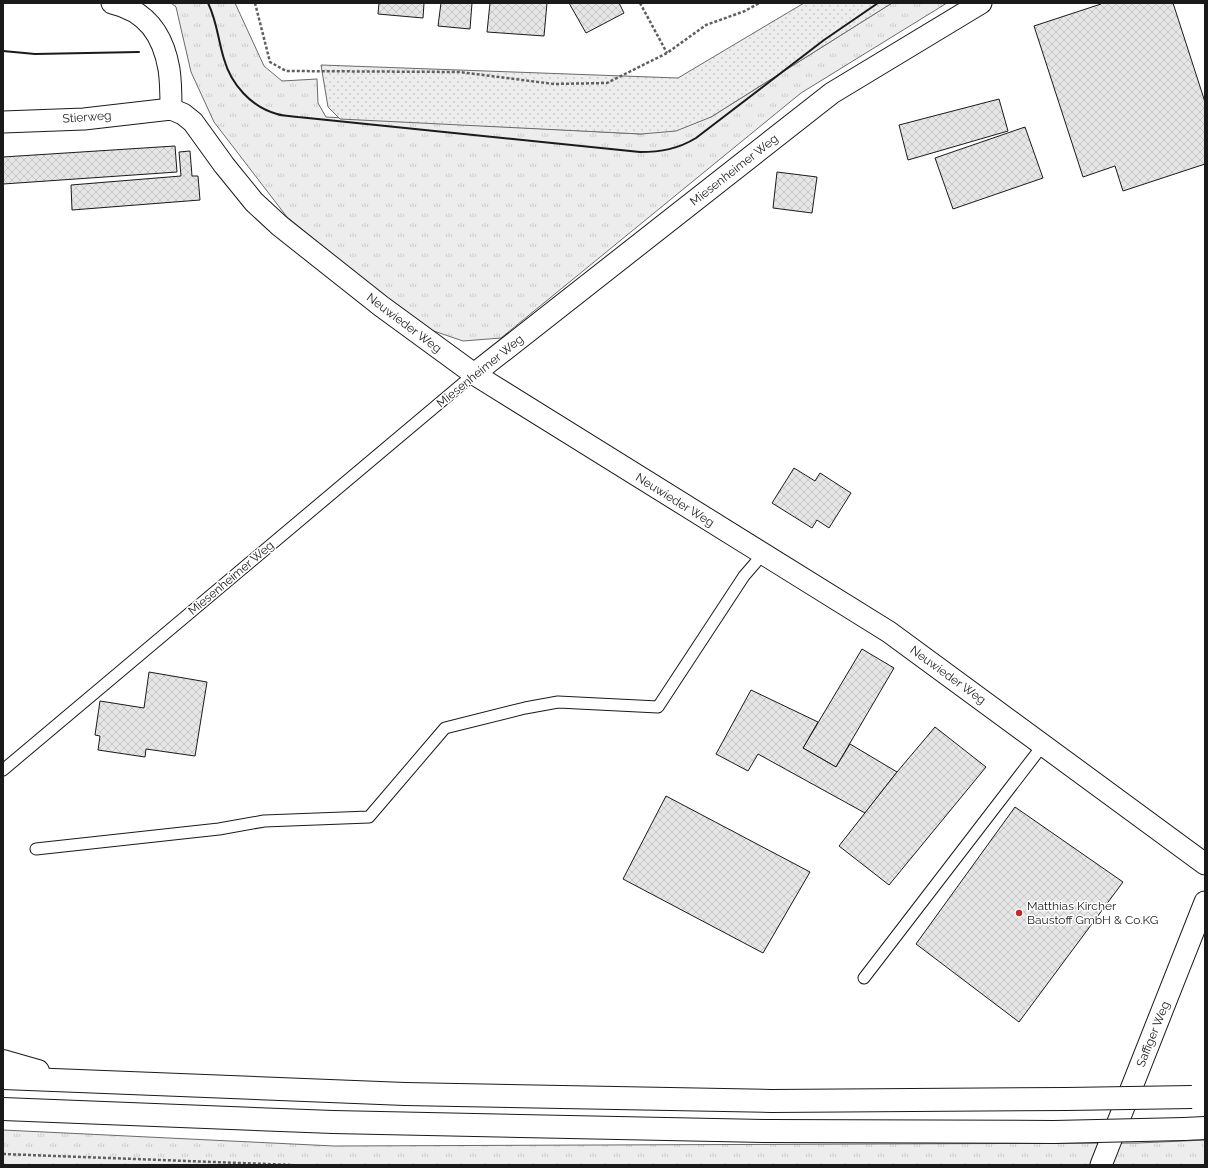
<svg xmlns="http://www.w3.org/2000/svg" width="1208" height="1168" viewBox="0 0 1208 1168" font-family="Raleway,sans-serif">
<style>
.grass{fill:url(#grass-tufts);stroke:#6a6a6a}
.park{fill:url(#park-dots);stroke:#6a6a6a}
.building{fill:url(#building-cross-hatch);stroke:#1a1a1a}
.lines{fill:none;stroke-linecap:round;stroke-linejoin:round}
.lane-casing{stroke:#1a1a1a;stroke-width:13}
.street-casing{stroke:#1a1a1a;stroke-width:23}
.highway-casing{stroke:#1a1a1a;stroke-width:24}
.path{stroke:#5f5f5f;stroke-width:2.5;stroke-dasharray:3 2;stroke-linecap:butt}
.lane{stroke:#fff;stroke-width:11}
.street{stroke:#fff;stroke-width:21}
.highway{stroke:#fff;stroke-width:22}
.highway-bridge-casing{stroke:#1a1a1a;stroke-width:24;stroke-linecap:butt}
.highway-bridge{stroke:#fff;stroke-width:22}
.wall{stroke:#1a1a1a;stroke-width:2}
.poi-dot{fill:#c62828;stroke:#fff;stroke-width:1.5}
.labels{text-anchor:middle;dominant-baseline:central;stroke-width:3;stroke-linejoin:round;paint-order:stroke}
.street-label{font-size:12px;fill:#1a1a1a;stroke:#fff}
.poi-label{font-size:12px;fill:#1a1a1a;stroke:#fff;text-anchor:start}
</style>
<defs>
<pattern id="grass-tufts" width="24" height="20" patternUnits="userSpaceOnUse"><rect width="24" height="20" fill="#ededed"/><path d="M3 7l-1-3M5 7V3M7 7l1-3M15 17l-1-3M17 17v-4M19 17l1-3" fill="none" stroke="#cbcbcb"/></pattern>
<pattern id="park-dots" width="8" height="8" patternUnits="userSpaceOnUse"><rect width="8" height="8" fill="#ededed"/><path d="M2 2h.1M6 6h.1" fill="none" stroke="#cbcbcb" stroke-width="1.8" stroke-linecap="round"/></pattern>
<pattern id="building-cross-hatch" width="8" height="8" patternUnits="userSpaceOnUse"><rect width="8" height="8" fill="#e6e6e6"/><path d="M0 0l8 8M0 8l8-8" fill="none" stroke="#c5c5c5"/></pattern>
</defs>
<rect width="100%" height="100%" fill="#fff"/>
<g class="grass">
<polygon points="171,3 235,3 264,66 282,81 317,79 318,103 326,117 641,134 711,117 892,3 947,3 801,93 501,338 463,341 422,327 287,217 214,122 191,72 176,7"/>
<polygon points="3,1130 334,1146 1138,1143 1205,1140 1205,1165 3,1165"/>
</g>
<polygon class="park" points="804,3 892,3 711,117 676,131 641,134 340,119 328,107 321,65 678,78"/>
<g class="building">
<polygon points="379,3 424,3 423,18 378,14"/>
<polygon points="441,3 472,3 470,29 438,26"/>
<polygon points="490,3 547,3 544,36 487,32"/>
<polygon points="569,3 619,3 624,13 586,33"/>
<polygon points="1100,3 1173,3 1205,102 1205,164 1123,191 1115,166 1083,177 1034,26 1101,4"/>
<polygon points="999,99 1008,131 908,160 899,125"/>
<polygon points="1025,127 1043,178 953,209 935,158"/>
<polygon points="175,146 177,172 3,184 3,157"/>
<polygon points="190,151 192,176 198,176 200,200 72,210 71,185 181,176 179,152"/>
<polygon points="777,172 817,177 812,213 773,208"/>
<polygon points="794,468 815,481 820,473 851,493 829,528 817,520 812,528 772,503"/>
<polygon points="862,649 894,668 836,767 803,748"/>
<polygon points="149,672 207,682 195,756 146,749 145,757 98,750 100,736 95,735 100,701 144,708"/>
<polygon points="751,690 818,722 803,748 836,767 850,744 897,772 865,813 758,754 748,771 716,754"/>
<polygon points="935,727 986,767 889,885 839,846 897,772"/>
<polygon points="666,796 810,872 763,953 623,879"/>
<polygon points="1015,807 1123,882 1019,1022 916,944"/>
</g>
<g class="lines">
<defs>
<g id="lane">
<polyline points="3,770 474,374"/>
<polyline points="36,849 219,829 264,821 369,817 445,728 525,708 558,702 658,707 744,576 763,554"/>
<polyline points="864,978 1043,745"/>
</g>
<g id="street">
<path d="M112 3C147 11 163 35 169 69 171 82 171 96 171 109"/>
<polyline points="3,122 84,119 171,109 183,114 193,122 224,165 254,202 280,226 381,306 474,374 889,632 1205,864"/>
<polyline points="474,374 832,93 981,3"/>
<polyline points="1101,1165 1205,902"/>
</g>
<g id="highway">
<polyline points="3,1061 38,1071"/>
<polyline points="3,1078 405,1094 771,1101 1066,1099"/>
<polyline points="3,1109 333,1122 767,1131 1054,1132"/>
<polyline points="1184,1129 1205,1128"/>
</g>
</defs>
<use href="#lane" class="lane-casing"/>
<use href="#street" class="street-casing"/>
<use href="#highway" class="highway-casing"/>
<g class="path">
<polyline points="255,3 270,62 286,71 459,72 554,84 607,83 667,53 706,25 745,11 759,3"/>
<polyline points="640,3 667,53"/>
<polyline points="3,1154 293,1165"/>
</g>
<use href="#lane" class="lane"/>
<use href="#street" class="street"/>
<use href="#highway" class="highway"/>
<defs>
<g id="highway-bridge">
<polyline points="1066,1099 1192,1097"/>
<polyline points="1054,1132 1184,1129"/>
</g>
</defs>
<use href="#highway-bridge" class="highway-bridge-casing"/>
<use href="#highway-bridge" class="highway-bridge"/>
<g class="wall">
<path d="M208 3C217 21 218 40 224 59 231 84 251 107 277 114 283 116 291 116 298 117L640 152C661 152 678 149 696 138L824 40 878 3"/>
<polyline points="3,51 35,54 139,52"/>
</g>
</g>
<circle class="poi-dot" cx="1019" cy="913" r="4"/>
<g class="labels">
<g class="street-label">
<text transform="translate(87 117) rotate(-4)">Stierweg</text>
<text transform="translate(734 170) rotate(-38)">Miesenheimer Weg</text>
<text transform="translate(404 323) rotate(37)">Neuwieder Weg</text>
<text transform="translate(480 371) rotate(-39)">Miesenheimer Weg</text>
<text transform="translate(675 500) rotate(32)">Neuwieder Weg</text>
<text transform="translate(231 578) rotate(-40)">Miesenheimer Weg</text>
<text transform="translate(948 675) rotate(36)">Neuwieder Weg</text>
<text transform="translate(1153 1034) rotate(-68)">Saffiger Weg</text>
</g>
<g class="poi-label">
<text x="1027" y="906">Matthias Kircher<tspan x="1027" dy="14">Baustoff GmbH &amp; Co.KG</tspan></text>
</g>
</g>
<rect width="1208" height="1168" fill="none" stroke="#1a1a1a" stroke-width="8"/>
</svg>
